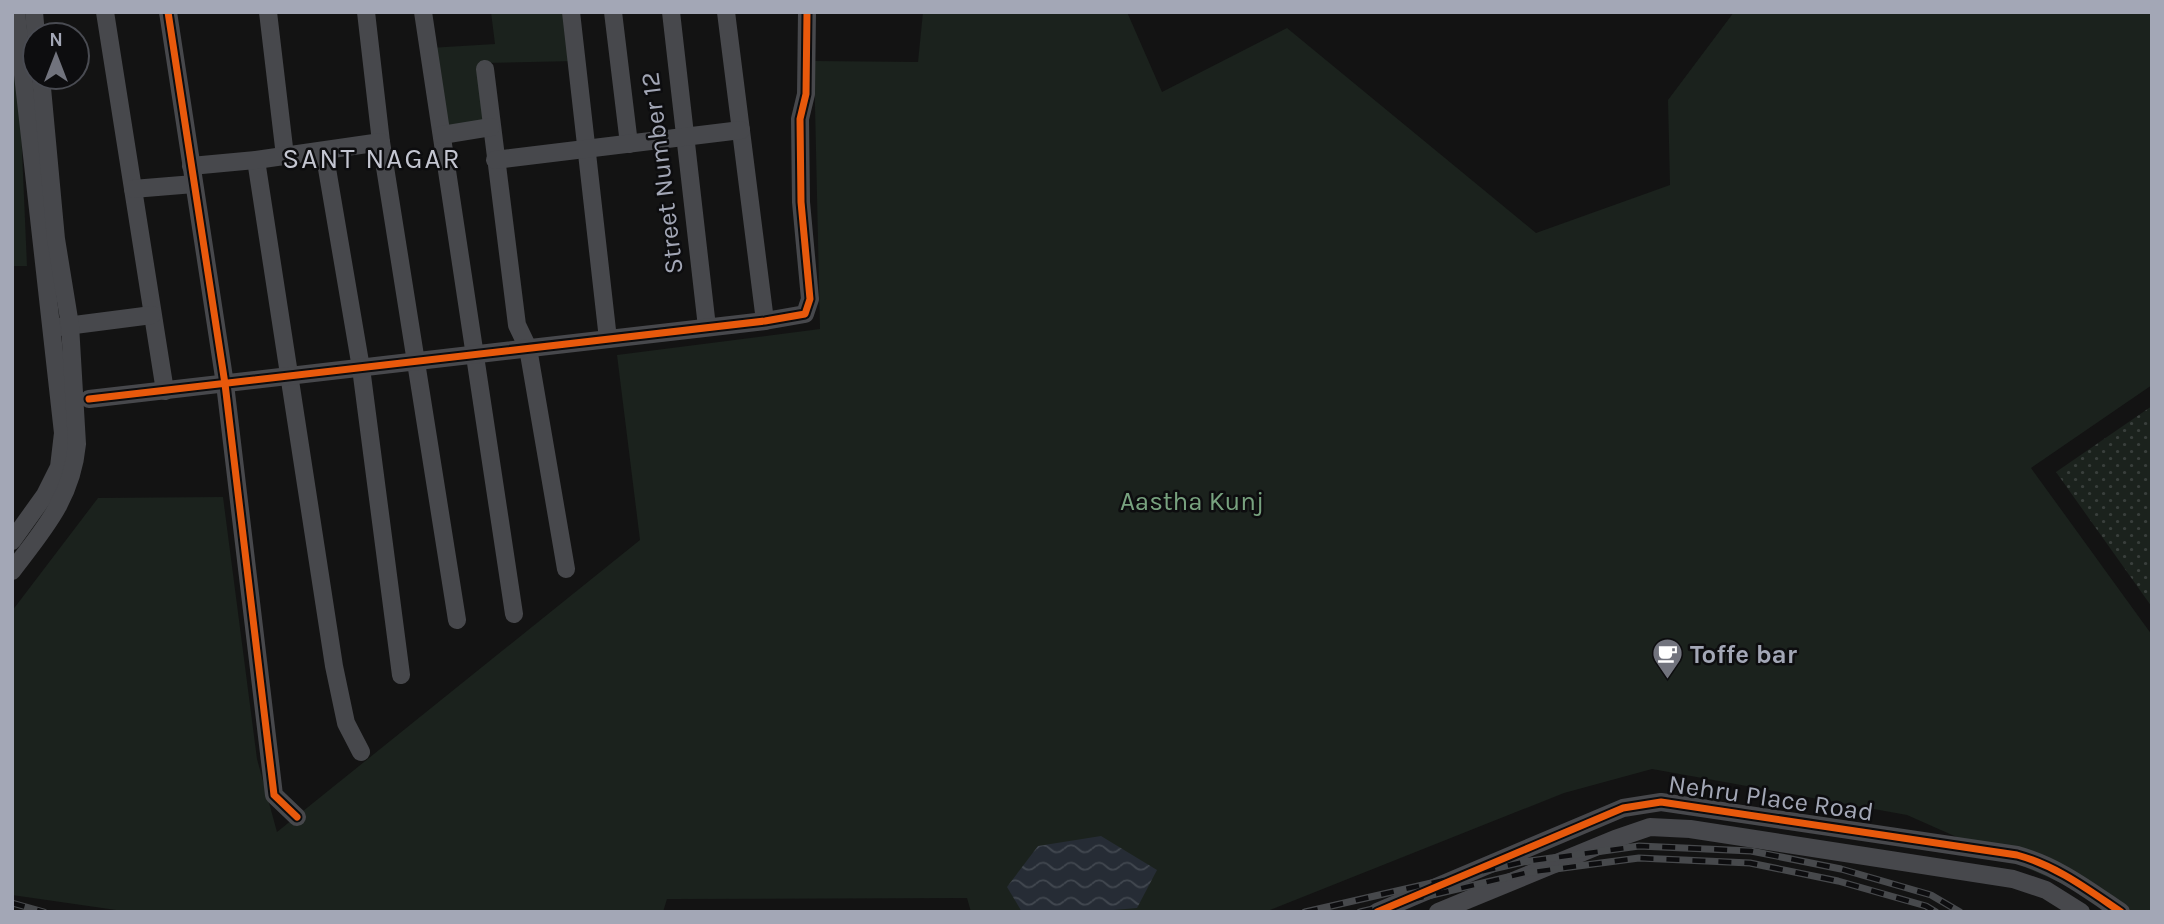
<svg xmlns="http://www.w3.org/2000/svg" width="2164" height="924" viewBox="0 0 2164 924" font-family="Karla,sans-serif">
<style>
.grass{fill:url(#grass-dots)}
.park{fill:#1b221d}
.water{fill:url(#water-waves)}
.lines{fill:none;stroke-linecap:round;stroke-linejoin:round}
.minor{stroke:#47484c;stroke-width:18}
.rail-casing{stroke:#47494c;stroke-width:7}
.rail{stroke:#0d0d0f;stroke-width:4.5;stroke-dasharray:13;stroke-linecap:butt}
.cycleway-casing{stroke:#0d0d0f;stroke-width:11}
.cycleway{stroke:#e8590c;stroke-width:7}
.labels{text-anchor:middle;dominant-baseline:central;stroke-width:5;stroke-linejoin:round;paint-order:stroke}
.street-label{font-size:26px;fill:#a3a7b6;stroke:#0d0d0f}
.park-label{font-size:26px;fill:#78a27f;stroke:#0d0d0f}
.poi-label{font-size:26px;font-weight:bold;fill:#a3a7b6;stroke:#0d0d0f;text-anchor:start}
.neighbourhood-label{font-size:28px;letter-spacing:2px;fill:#c4c6d1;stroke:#0d0d0f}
</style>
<defs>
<pattern id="grass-dots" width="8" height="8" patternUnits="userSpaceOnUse" patternTransform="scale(1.75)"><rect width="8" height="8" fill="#1b221d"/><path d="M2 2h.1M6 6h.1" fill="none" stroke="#393f3c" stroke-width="1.8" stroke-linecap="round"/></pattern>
<pattern id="water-waves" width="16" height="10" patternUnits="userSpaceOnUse" patternTransform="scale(1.75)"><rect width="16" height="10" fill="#262c35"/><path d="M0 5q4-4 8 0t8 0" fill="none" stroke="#424850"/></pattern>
</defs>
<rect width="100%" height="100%" fill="#131313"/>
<polygon class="grass" points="2152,406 2152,607 2056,472"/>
<g class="park">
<polygon points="12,12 16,12 27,266 12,266"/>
<polygon points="491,12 571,12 576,61 483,63 487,128 442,135 429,48 495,44"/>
<polygon points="923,12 1127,12 1162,92 1287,28 1536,233 1670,185 1668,100 1734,12 2152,12 2152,385 2031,468 2152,635 2152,912 2126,912 1907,815 1652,769 1564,793 1265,912 971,912 967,898 667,899 663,912 130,912 12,895 12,611 98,498 223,497 257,759 277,832 640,540 617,355 820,329 814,61 918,62"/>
</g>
<polygon class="water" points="1101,836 1157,870 1137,908 1090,912 1022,912 1007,887 1038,846"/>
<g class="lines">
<g class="minor">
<polyline points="34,12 36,35"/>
<polyline points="105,12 165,391"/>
<polyline points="168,12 225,384 274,795 297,817"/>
<polyline points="268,12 285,156"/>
<polyline points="366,12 381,142 457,620"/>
<polyline points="423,12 514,614"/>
<polyline points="571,12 608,339"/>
<polyline points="613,12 629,144"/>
<polyline points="671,12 707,327"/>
<polyline points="726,12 765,321"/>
<polyline points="485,69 517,325 528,348 566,569"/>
<polyline points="442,135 491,127"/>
<polyline points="324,151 361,368 401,675"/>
<polyline points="256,160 334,666 346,723 361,752"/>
<polyline points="495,160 741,130"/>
<polyline points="191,166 256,160 381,142"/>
<polyline points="133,189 194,184"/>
<polyline points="59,327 152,315"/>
<polyline points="89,399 765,321 805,314 810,299 801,202 800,119 806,94 807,12"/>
<polyline points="12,541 45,495 59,467 63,433 16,12"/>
<path d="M12 571C44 529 72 498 77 444L70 325 56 239 41 77"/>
<path d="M1377 912 1623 808 1661 802 2017 855C2057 866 2087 889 2121 912"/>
<polyline points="1438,912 1615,839 1650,827 1690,829 2013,879 2046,890 2081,912"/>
</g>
<defs>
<g id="rail">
<polyline points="12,903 44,912"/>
<polyline points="1305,912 1523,862 1639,846 1751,851 1841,869 1931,895 1960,912"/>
<polyline points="1360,912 1525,873 1639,858 1750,863 1838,881 1926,906 1936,912"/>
</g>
</defs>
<use href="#rail" class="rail-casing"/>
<use href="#rail" class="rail"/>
<defs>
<g id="cycleway">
<polyline points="168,12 225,384 274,795 297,817"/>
<polyline points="89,399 765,321 805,314 810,299 801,202 800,119 806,94 807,12"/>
<path d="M1377 912 1623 808 1661 802 2017 855C2057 866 2087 889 2121 912"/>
</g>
</defs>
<use href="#cycleway" class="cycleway-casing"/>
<use href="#cycleway" class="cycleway"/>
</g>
<defs>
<symbol id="cafe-pin" viewBox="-11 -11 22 30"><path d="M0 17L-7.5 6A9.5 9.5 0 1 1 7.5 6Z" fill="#71737d" stroke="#0d0d0f"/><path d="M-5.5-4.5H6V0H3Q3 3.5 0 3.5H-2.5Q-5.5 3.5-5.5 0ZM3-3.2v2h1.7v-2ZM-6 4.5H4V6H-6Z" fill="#fff"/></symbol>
</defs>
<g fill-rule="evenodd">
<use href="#cafe-pin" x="1650" y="636" width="35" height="47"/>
</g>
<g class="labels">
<g class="street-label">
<text transform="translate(662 173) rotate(-97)">Street Number 12</text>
<text transform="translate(1771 798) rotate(8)">Nehru Place Road</text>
</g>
<g class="park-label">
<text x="1192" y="501">Aastha Kunj</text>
</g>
<g class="poi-label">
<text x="1690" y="654">Toffe bar</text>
</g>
<g class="neighbourhood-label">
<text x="372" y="158">SANT NAGAR</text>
</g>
</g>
<rect width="2164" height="924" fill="none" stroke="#a3a7b6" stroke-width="28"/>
<g transform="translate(56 56)"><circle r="33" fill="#0d0d0f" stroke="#494b52" stroke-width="2"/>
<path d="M0-5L12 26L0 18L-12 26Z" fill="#71737d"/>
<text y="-10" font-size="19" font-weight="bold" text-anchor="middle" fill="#a3a7b6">N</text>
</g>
</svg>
